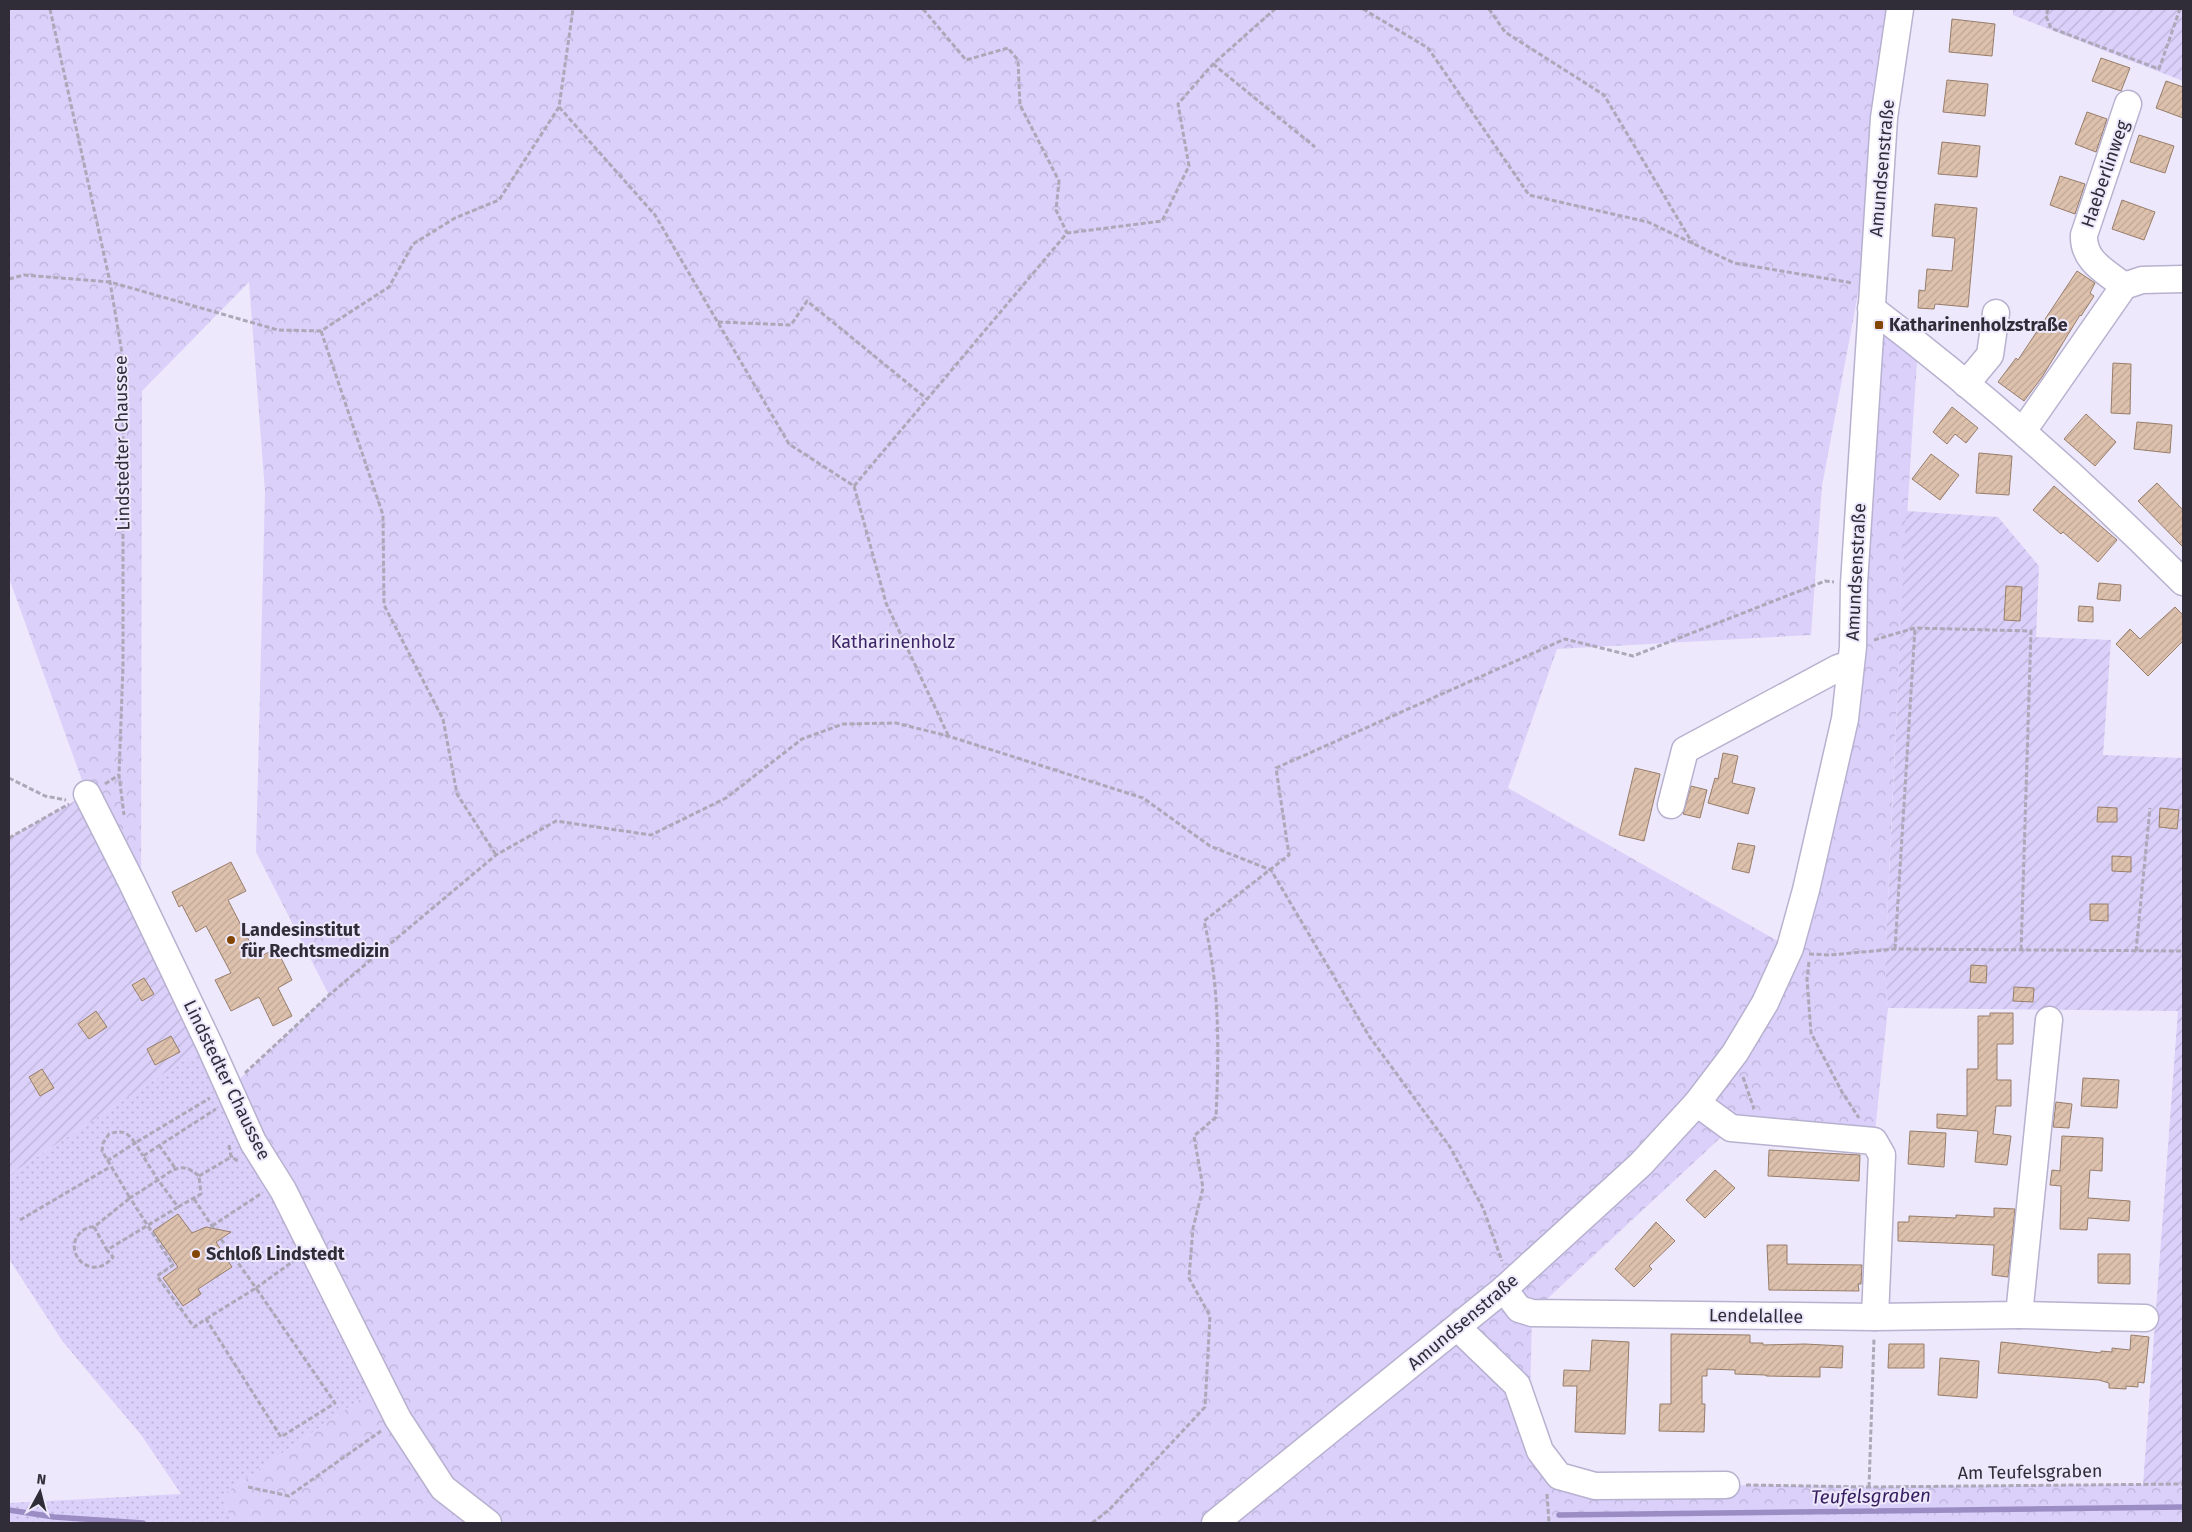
<svg xmlns="http://www.w3.org/2000/svg" width="2192" height="1532" viewBox="0 0 2192 1532" font-family="'Fira Sans',sans-serif">
<style>
.grass{fill:url(#grass-dots)}
.forest{fill:url(#forest-crowns)}
.garden{fill:url(#garden-furrows)}
.lines{fill:none;stroke-linecap:round;stroke-linejoin:round}
.stream{stroke:#9b8cc4;stroke-width:5.5}
.building{fill:url(#building-hatch);stroke:#977d6a}
.minor-casing{stroke:#b8b1cf;stroke-width:29}
.path{stroke:#aca8b8;stroke-width:3;stroke-dasharray:5 2.5;stroke-linecap:butt}
.minor{stroke:#fff;stroke-width:26}
.poi-dot{fill:#834602;stroke:#ede8fb;stroke-width:2}
.labels{text-anchor:middle;dominant-baseline:central;stroke-width:4;stroke-linejoin:round;paint-order:stroke}
.street-label{font-size:18px;fill:#302d39;stroke:#ede8fb}
.poi-label{font-size:18px;font-weight:bold;fill:#302d39;stroke:#ede8fb;text-anchor:start}
.park-label{font-size:18px;fill:#3c2467;stroke:#ede8fb}
.water-label{font-size:19px;font-style:italic;fill:#392062;stroke:#ede8fb}
</style>
<defs>
<pattern id="grass-dots" width="8" height="8" patternUnits="userSpaceOnUse" patternTransform="scale(1.25)"><rect width="8" height="8" fill="#dad0fa"/><path d="M2 2h.1M6 6h.1" fill="none" stroke="#bbb3d7" stroke-width="1.8" stroke-linecap="round"/></pattern>
<pattern id="forest-crowns" width="20" height="18" patternUnits="userSpaceOnUse" patternTransform="scale(1.25)"><rect width="20" height="18" fill="#dad0fa"/><path d="M2 6a3 3 0 1 1 6 0M12 15a3 3 0 1 1 6 0" fill="none" stroke="#bbb3d7"/></pattern>
<pattern id="garden-furrows" width="10" height="10" patternUnits="userSpaceOnUse" patternTransform="scale(1.25)"><rect width="10" height="10" fill="#dad0fa"/><path d="M-1 1l2-2M0 10L10 0M9 11l2-2" fill="none" stroke="#bbb3d7"/></pattern>
<pattern id="building-hatch" width="6" height="6" patternUnits="userSpaceOnUse" patternTransform="scale(1.25)"><rect width="6" height="6" fill="#ddc1ad"/><path d="M-1 1l2-2M0 6l6-6M5 7l2-2" fill="none" stroke="#bea696"/></pattern>
</defs>
<rect width="100%" height="100%" fill="#ede8fb"/>
<polygon class="grass" points="209,1044 381,1385 221,1496 233,1523 9,1523 9,1503 181,1494 142,1436 63,1342 9,1259 9,1175"/>
<path class="forest" d="M9 9H1889L1884 37 1859 288 1822 486 1811 635 1557 649 1508 788 1790 948 1845 719 1871 308 1919 332C1904 544 1894 756 1885 969L1888 1008 1874 1141 1731 1128 1532 1313 1530 1403 1559 1476 1726 1485 1869 1487 2183 1484V1523H233L221 1496 381 1385 229 1089 329 995 256 852 265 491 249 282 142 391 141 900 87 794 9 578Z"/>
<g class="garden">
<polygon points="2013,9 2183,9 2183,81 2013,15"/>
<polygon points="1906,511 1998,517 2039,566 2036,637 2111,640 2103,755 2183,758 2183,1484 2143,1485 2178,1011 1888,1008 1885,969"/>
<polygon points="87,794 209,1044 9,1175 9,838"/>
</g>
<g class="lines">
<g class="stream">
<polyline points="9,1510 54,1517 143,1523"/>
<polyline points="1559,1515 2183,1507"/>
</g>
</g>
<g class="building">
<polygon points="1952,19 1995,24 1992,56 1949,52"/>
<polygon points="2101,58 2130,68 2121,91 2092,81"/>
<polygon points="1947,80 1988,84 1985,116 1943,112"/>
<polygon points="2166,81 2183,87 2183,118 2156,108"/>
<polygon points="2087,112 2107,119 2096,152 2075,144"/>
<polygon points="2139,135 2174,146 2165,173 2130,162"/>
<polygon points="1942,142 1980,146 1977,177 1938,174"/>
<polygon points="2060,176 2085,184 2075,214 2050,205"/>
<polygon points="2122,200 2155,212 2144,240 2112,229"/>
<polygon points="1935,204 1977,208 1968,307 1935,304 1934,309 1918,308 1919,290 1925,291 1927,269 1952,271 1955,238 1932,236"/>
<polygon points="2077,271 2095,283 2090,293 2094,296 2081,316 2080,315 2042,377 2024,401 1998,382 2016,358 2018,360"/>
<polygon points="2113,363 2131,364 2130,414 2111,413"/>
<polygon points="1952,407 1978,428 1966,443 1955,434 1947,444 1933,432"/>
<polygon points="2086,414 2116,442 2095,466 2064,439"/>
<polygon points="2137,422 2172,425 2170,453 2134,449"/>
<polygon points="1979,453 2012,456 2009,495 1976,493"/>
<polygon points="1931,454 1959,475 1940,500 1912,479"/>
<polygon points="2157,483 2183,510 2183,547 2138,501"/>
<polygon points="2054,486 2117,540 2098,562 2063,532 2061,534 2033,510"/>
<polygon points="2099,583 2121,585 2120,601 2097,599"/>
<polygon points="2006,586 2022,587 2020,621 2004,620"/>
<polygon points="2079,606 2093,607 2093,622 2078,621"/>
<polygon points="2175,607 2183,615 2183,641 2148,676 2116,644 2130,629 2140,639"/>
<polygon points="1723,753 1738,756 1732,783 1755,788 1748,814 1708,803 1715,778 1718,779"/>
<polygon points="1635,768 1660,774 1644,841 1619,835"/>
<polygon points="1691,786 1707,790 1700,818 1683,814"/>
<polygon points="2098,807 2117,808 2117,822 2097,822"/>
<polygon points="2160,808 2179,810 2177,829 2159,827"/>
<polygon points="1738,843 1755,846 1749,873 1732,869"/>
<polygon points="2112,856 2131,857 2131,872 2112,871"/>
<polygon points="231,862 246,891 228,900 258,958 276,948 292,980 278,988 292,1016 273,1026 259,997 231,1011 215,980 231,973 206,926 196,932 182,905 179,907 172,892"/>
<polygon points="2090,904 2108,904 2108,921 2090,920"/>
<polygon points="1971,965 1987,966 1986,983 1970,982"/>
<polygon points="144,978 154,994 142,1001 132,985"/>
<polygon points="2014,987 2034,988 2033,1002 2013,1001"/>
<polygon points="96,1011 107,1027 89,1039 78,1024"/>
<polygon points="1990,1013 2013,1013 2013,1044 1997,1044 1997,1080 2011,1080 2011,1106 1996,1106 1993,1134 2011,1136 2007,1165 1975,1162 1978,1131 1937,1128 1937,1114 1967,1116 1967,1069 1978,1069 1978,1016 1990,1016"/>
<polygon points="171,1036 180,1052 155,1065 147,1049"/>
<polygon points="42,1069 54,1088 40,1096 29,1077"/>
<polygon points="2083,1078 2119,1080 2117,1108 2081,1106"/>
<polygon points="2056,1102 2072,1104 2069,1128 2053,1127"/>
<polygon points="1910,1131 1946,1133 1944,1167 1908,1164"/>
<polygon points="2062,1136 2103,1138 2102,1171 2090,1170 2088,1198 2130,1201 2129,1221 2088,1218 2087,1230 2060,1229 2061,1186 2050,1185 2052,1170 2060,1171"/>
<polygon points="1769,1150 1860,1155 1859,1181 1768,1176"/>
<polygon points="1715,1170 1735,1188 1705,1218 1686,1200"/>
<polygon points="1994,1208 2015,1209 2008,1277 1992,1275 1994,1245 1898,1241 1898,1222 1909,1222 1909,1216 1956,1218 1956,1215 1994,1217"/>
<polygon points="178,1214 192,1233 206,1227 231,1232 216,1242 232,1267 198,1289 201,1294 183,1306 163,1278 178,1267 153,1231"/>
<polygon points="1656,1222 1675,1241 1649,1266 1652,1269 1634,1287 1615,1269"/>
<polygon points="1767,1245 1787,1245 1787,1264 1862,1265 1861,1284 1858,1284 1859,1291 1769,1290"/>
<polygon points="2098,1254 2130,1254 2130,1284 2098,1283"/>
<polygon points="1671,1334 1750,1335 1750,1343 1763,1343 1763,1345 1805,1344 1843,1346 1842,1368 1820,1367 1820,1377 1766,1376 1766,1375 1735,1374 1735,1370 1707,1369 1707,1376 1702,1376 1702,1404 1705,1404 1704,1432 1659,1431 1660,1404 1671,1404"/>
<polygon points="2131,1335 2149,1337 2144,1383 2138,1382 2138,1387 2126,1386 2126,1389 2109,1388 2109,1383 2099,1380 1998,1373 2001,1342 2101,1353 2101,1351 2112,1352 2112,1348 2130,1350"/>
<polygon points="1592,1340 1629,1342 1625,1434 1575,1432 1577,1386 1563,1386 1564,1370 1590,1371"/>
<polygon points="1889,1344 1924,1344 1924,1368 1888,1368"/>
<polygon points="1940,1358 1979,1361 1977,1398 1938,1395"/>
</g>
<g class="lines">
<defs>
<g id="minor">
<path d="M2124 286C2105 271 2083 261 2084 235L2128 104"/>
<path d="M1871 308C1982 392 2085 484 2183 582"/>
<polyline points="1966,384 1990,355 1996,313"/>
<polyline points="2023,431 2124,286 2142,280 2183,279"/>
<polyline points="87,794 132,883 209,1044 253,1142 283,1190 398,1419 443,1488 488,1523"/>
<polyline points="1671,805 1685,750 1838,668 1850,664"/>
<polyline points="1697,1103 1731,1128 1874,1141 1882,1155 1875,1317"/>
<polyline points="1504,1289 1519,1309 1532,1313 1875,1317 2019,1315 2049,1020"/>
<polyline points="2019,1315 2145,1318"/>
<polyline points="1458,1328 1517,1385 1540,1451 1559,1476 1595,1486 1726,1485"/>
<polyline points="1215,1523 1504,1289 1641,1164 1697,1103 1735,1053 1765,1003 1790,948 1806,890 1845,719 1853,647 1854,584 1884,118 1900,9"/>
</g>
</defs>
<use href="#minor" class="minor-casing"/>
<g class="path">
<polyline points="50,9 110,282 123,359 123,666 119,775 124,815"/>
<polyline points="923,9 966,60 1008,48 1018,60 1020,105 1059,181 1056,210 1067,233"/>
<polyline points="1363,9 1428,48 1529,195 1648,222 1734,263 1853,283"/>
<polyline points="1489,9 1505,32 1604,95 1693,244"/>
<polyline points="2048,9 2046,16 2051,28 2159,69 2180,9"/>
<polyline points="1213,64 1315,147"/>
<polyline points="559,107 655,215 789,444 854,486 886,603 948,735"/>
<polyline points="9,279 24,275 110,282 278,330 321,331 389,287 413,244 455,218 499,200 559,107 573,9"/>
<polyline points="718,322 791,325 807,301 927,399"/>
<polyline points="321,331 383,515 384,605 443,719 457,794 496,855"/>
<polyline points="854,486 1067,233 1162,221 1189,166 1178,104 1213,64 1275,9"/>
<polyline points="1874,640 1915,628 2031,631 2021,952"/>
<polyline points="9,778 45,796 66,800"/>
<polyline points="105,784 119,775"/>
<polyline points="9,838 69,804"/>
<polyline points="1895,949 1915,628"/>
<polyline points="2136,951 2150,808"/>
<polyline points="1809,954 1830,955 1895,949 2183,951"/>
<polyline points="1809,962 1807,979 1811,1033 1842,1092 1859,1118"/>
<polyline points="245,1073 329,995 496,855 556,821 651,835 726,798 802,739 843,724 896,723 948,736 1143,798 1210,846 1271,870 1369,1036 1450,1147 1483,1208 1502,1261"/>
<polyline points="1743,1077 1754,1109"/>
<polyline points="159,1145 175,1168"/>
<polyline points="229,1145 231,1157 238,1161"/>
<polyline points="107,1161 135,1143 143,1156"/>
<polyline points="199,1176 233,1156"/>
<polyline points="194,1199 214,1229"/>
<path d="M178 1207 201 1194 199 1176C182 1161 174 1169 158 1180L143 1156 216 1109"/>
<polyline points="20,1220 110,1167"/>
<polyline points="212,1226 262,1193"/>
<path d="M94 1227H89C54 1243 89 1287 113 1257L107 1250"/>
<polyline points="221,1239 256,1288 295,1260"/>
<path d="M206 1319 256 1288 335 1403 281 1437 206 1319 194 1327 157 1276 173 1265 130 1198 158 1180 178 1207 107 1250 94 1227 130 1198 102 1151 103 1143 109 1134C122 1130 127 1131 135 1143L210 1098"/>
<polyline points="1746,1485 1869,1487 2183,1484"/>
<polyline points="248,1487 289,1496 381,1431"/>
<polyline points="1869,1487 1874,1338"/>
<polyline points="1547,1494 1549,1523"/>
<path d="M1092 1523 1109 1510 1205 1407 1210 1316 1189 1278 1193 1228 1203 1188 1194 1136 1216 1117C1219 1051 1220 986 1204 921L1289 855 1276 768 1565 639 1633 656 1825 581 1834 582"/>
</g>
<use href="#minor" class="minor"/>
</g>
<g class="poi-dot">
<rect x="1874" y="320" width="10" height="10" rx="2.5"/>
<circle cx="231" cy="940" r="5"/>
<circle cx="196" cy="1254" r="5"/>
</g>
<g class="labels">
<g class="street-label">
<text transform="translate(1882 168) rotate(-85)">Amundsenstraße</text>
<text transform="translate(2105 174) rotate(-71)">Haeberlinweg</text>
<text transform="translate(122 443) rotate(-91)">Lindstedter Chaussee</text>
<text transform="translate(1856 572) rotate(-87)">Amundsenstraße</text>
<text transform="translate(227 1080) rotate(64)">Lindstedter Chaussee</text>
<text transform="translate(1756 1316) rotate(1)">Lendelallee</text>
<text transform="translate(1463 1322) rotate(-40)">Amundsenstraße</text>
<text transform="translate(2030 1472) rotate(-1)">Am Teufelsgraben</text>
</g>
<g class="poi-label">
<text x="1889" y="325">Katharinenholzstraße</text>
<text x="241" y="930">Landesinstitut<tspan x="241" dy="21">für Rechtsmedizin</tspan></text>
<text x="206" y="1254">Schloß Lindstedt</text>
</g>
<g class="park-label">
<text x="893" y="642">Katharinenholz</text>
</g>
<g class="water-label">
<text transform="translate(1871 1496) rotate(-1)">Teufelsgraben</text>
</g>
</g>
<rect width="2192" height="1532" fill="none" stroke="#302d39" stroke-width="20"/>
<g transform="translate(40 1492) rotate(7)" stroke="#ede8fb" stroke-width="4" paint-order="stroke">
<path d="M0-4L9 19L0 12L-9 19Z" fill="#302d39"/>
<text y="-8" font-size="14" font-weight="bold" text-anchor="middle" fill="#302d39">N</text>
</g>
</svg>
